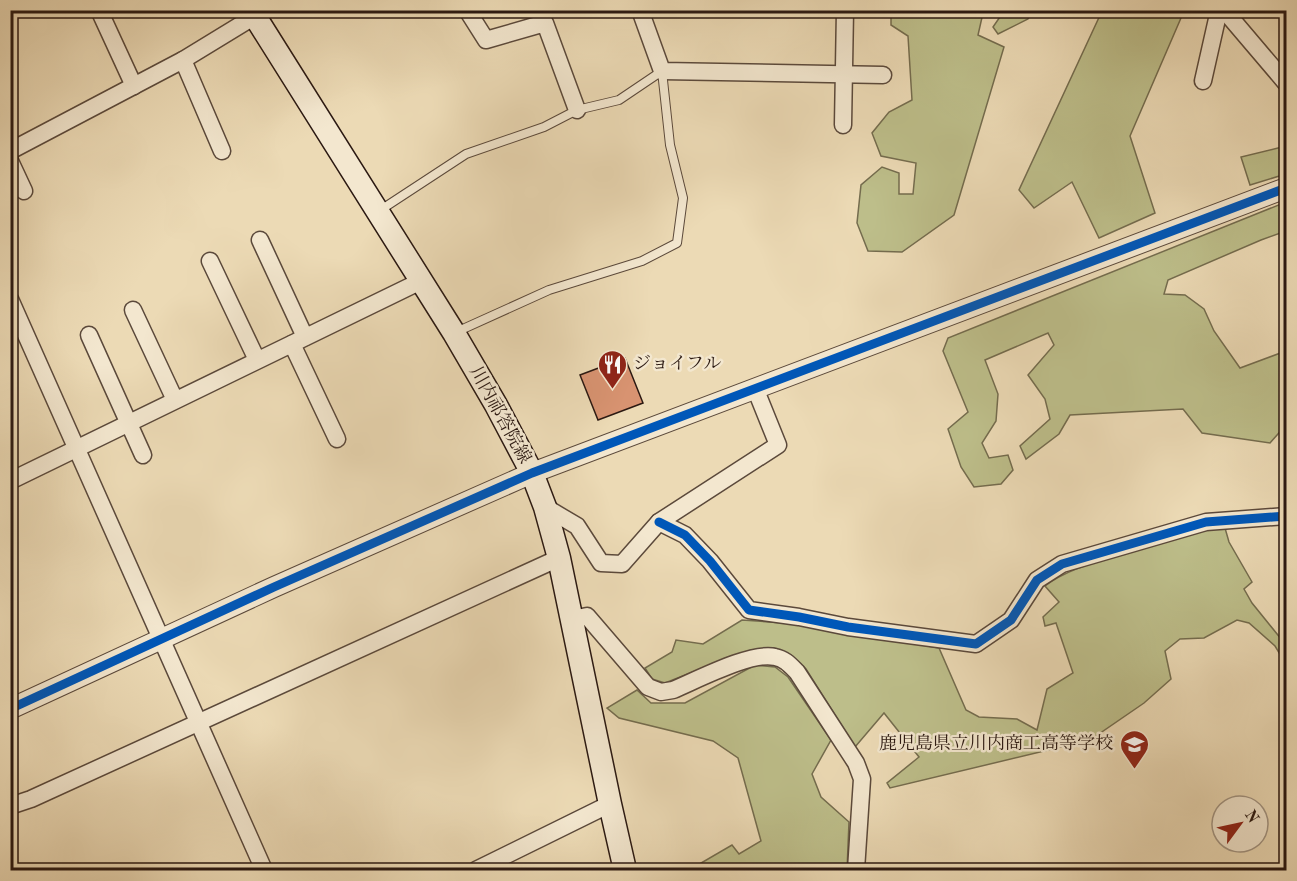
<svg xmlns="http://www.w3.org/2000/svg" width="1297" height="881" viewBox="0 0 1297 881" font-family="'Old Standard TT','Noto Serif JP',serif">
<style>
.green{fill:#bdbe8a;stroke:#746c4e;stroke-width:1.5}
.building{fill:#d89371;stroke:#2b1912;stroke-width:1.5}
.lines{fill:none;stroke-linecap:round;stroke-linejoin:round}
.service-casing{stroke:#5b493b;stroke-width:10}
.minor-casing{stroke:#5b493b;stroke-width:19}
.tertiary-casing{stroke:#5b493b;stroke-width:22}
.secondary-casing{stroke:#2b1912;stroke-width:25}
.service{stroke:#f3e7cf;stroke-width:8}
.minor{stroke:#f3e7cf;stroke-width:16}
.tertiary{stroke:#f3e7cf;stroke-width:20}
.secondary{stroke:#f3e7cf;stroke-width:22}
.cycleway-casing{stroke:#f3e7cf;stroke-width:13}
.cycleway{stroke:#0057b8;stroke-width:9}
.labels{text-anchor:middle;dominant-baseline:central;stroke-width:5;stroke-linejoin:round;paint-order:stroke}
.poi-label{font-size:18px;fill:#2b1912;stroke:#f3e7cf;text-anchor:start}
.street-label{font-size:18px;fill:#2b1912;stroke:#f3e7cf}
</style>
<rect width="100%" height="100%" fill="#ecdab5"/>
<filter id="stains"><feTurbulence type="fractalNoise" baseFrequency=".00333" numOctaves="4"/><feColorMatrix values="0 0 0 0 .2 0 0 0 0 .09 0 0 0 0 .02 0 0 0 .5 -.17"/></filter>
<radialGradient id="worn" r=".72"><stop offset=".6" stop-color="#630" stop-opacity="0"/><stop offset="1" stop-color="#630" stop-opacity=".3"/></radialGradient>
<g class="green">
<polygon points="891,11 981,11 983,13 978,35 1004,47 954,215 902,252 868,251 857,223 861,185 882,167 899,173 899,194 913,194 916,163 881,156 872,133 889,112 912,100 908,36 891,25"/>
<polygon points="1004,11 1004,10 1033,11 1028,19 998,34 993,27"/>
<polygon points="1102,11 1184,11 1130,136 1155,213 1099,238 1072,182 1034,208 1019,190"/>
<polygon points="1286,146 1286,174 1250,185 1241,157"/>
<polygon points="1286,202 1286,231 1261,240 1168,280 1164,294 1185,295 1204,309 1214,331 1240,368 1283,352 1286,348 1286,425 1270,443 1202,433 1183,409 1070,415 1059,434 1026,459 1020,446 1050,419 1045,399 1028,375 1054,345 1048,333 985,360 998,394 996,421 982,443 989,458 1008,455 1013,470 1001,484 974,487 961,467 948,429 968,412 943,351 948,338"/>
<path d="M1225 528 1229 542 1252 582 1244 589 1252 603 1286 645V664L1275 646 1249 623 1237 620 1204 638 1180 639 1165 651 1171 679 1144 703 1090 740 890 788 887 783 919 757 884 713 855 747 806 669 791 655 774 648 751 650 713 666 698 670 665 683 652 679 645 668 672 652 676 640 703 644 742 620 799 624 939 648 966 710 979 717 1017 719 1037 730 1047 689 1073 673 1056 623 1045 626 1043 617 1059 602 1045 586C1069 568 1098 562 1126 553 1159 543 1191 531 1225 528Z"/>
<polygon points="755,665 775,667 788,677 831,740 812,774 821,797 849,822 847,870 689,870 732,845 739,854 761,841 738,758 713,741 619,718 607,708 637,690 651,703 685,703"/>
</g>
<polygon class="building" points="625,358 643,403 598,420 580,375"/>
<g class="lines">
<defs>
<polyline id="service" points="379,211 466,154 544,127 577,110 619,100 662,71 670,145 683,198 677,243 642,261 549,290 454,333"/>
<g id="minor">
<polyline points="99,10 134,86"/>
<polyline points="467,10 486,40 545,23 577,110"/>
<polyline points="640,10 662,71 883,75"/>
<polyline points="1224,10 1286,83"/>
<polyline points="183,60 222,151"/>
<polyline points="1203,81 1219,10"/>
<polyline points="843,125 845,10"/>
<polyline points="10,151 183,60 255,16"/>
<polyline points="10,161 24,191"/>
<polyline points="260,240 305,337"/>
<polyline points="210,261 257,360"/>
<polyline points="10,299 264,870"/>
<polyline points="133,310 175,400"/>
<polyline points="89,335 143,455"/>
<polyline points="292,344 337,439"/>
<polyline points="10,481 421,281"/>
<polyline points="545,507 577,526 601,563 622,564 659,522 778,445 755,388"/>
<polyline points="659,522 685,535 710,561 749,610 799,617 848,627 976,644 1011,620 1037,580 1062,564 1206,522 1286,516"/>
<path d="M572 619 587 616 648 687 661 692 673 690C697 680 752 651 775 657 785 659 790 665 797 672L856 763 862 779 856 870"/>
<polyline points="10,806 31,799 559,558"/>
<polyline points="476,870 610,804"/>
</g>
<polyline id="tertiary" points="10,709 274,587 532,473 1286,188"/>
<polyline id="secondary" points="251,10 454,333 496,405 532,473 545,507 559,558 610,804 625,870"/>
</defs>
<use href="#service" class="service-casing"/>
<use href="#minor" class="minor-casing"/>
<use href="#tertiary" class="tertiary-casing"/>
<use href="#secondary" class="secondary-casing"/>
<use href="#service" class="service"/>
<use href="#minor" class="minor"/>
<use href="#tertiary" class="tertiary"/>
<use href="#secondary" class="secondary"/>
<defs>
<g id="cycleway">
<polyline points="659,522 685,535 710,561 749,610 799,617 848,627 976,644 1011,620 1037,580 1062,564 1206,522 1286,516"/>
<polyline points="10,709 274,587 532,473 1286,188"/>
</g>
</defs>
<use href="#cycleway" class="cycleway-casing"/>
<use href="#cycleway" class="cycleway"/>
</g>
<defs>
<symbol id="restaurant-pin" viewBox="-11 -11 22 30"><path d="M0 17L-7.5 6A9.5 9.5 0 1 1 7.5 6Z" fill="#8f2418" stroke="#f3e7cf"/><path d="M-5-6h1v4h1v-4h1v4h1v-4h1v5L-1.5 .5V6h-2V.5L-5-1ZM5-6V6H3V1.5H1.5Q1.5-4 5-6Z" fill="#fff"/></symbol>
<symbol id="school-pin" viewBox="-11 -11 22 30"><path d="M0 17L-7.5 6A9.5 9.5 0 1 1 7.5 6Z" fill="#8f2418" stroke="#f3e7cf"/><path d="M0-5L7-2L0 1L-7-2ZM-4 1L0 2.5L4 1V4Q0 6-4 4Z" fill="#fff"/></symbol>
</defs>
<g fill-rule="evenodd">
<use href="#restaurant-pin" x="596" y="348" width="33" height="45"/>
<use href="#school-pin" x="1118" y="728" width="33" height="45"/>
</g>
<g class="labels">
<g class="poi-label">
<text x="633" y="364">ジョイフル</text>
<text x="1113" y="744" text-anchor="end">鹿児島県立川内商工高等学校</text>
</g>
<g class="street-label">
<text transform="translate(500 415) rotate(61)">川内祁答院線</text>
</g>
</g>
<rect width="1297" height="881" fill="none" stroke="#ecdab5" stroke-width="36"/>
<rect x="12" y="12" width="1273" height="857" fill="none" stroke="#2b1912" stroke-width="3"/>
<rect x="18" y="18" width="1261" height="845" fill="none" stroke="#2b1912" stroke-width="1.5"/>
<g transform="translate(1240 824) rotate(57)"><circle r="28" fill="#f3e7cf" stroke="#a39583" stroke-width="1.5"/>
<path d="M0-4.5L10 22L0 15L-10 22Z" fill="#8f2418"/>
<text y="-9" font-size="16" font-weight="bold" text-anchor="middle" fill="#2b1912">N</text>
</g>
<rect width="100%" height="100%" filter="url(#stains)"/>
<rect width="100%" height="100%" fill="url(#worn)"/>
</svg>
